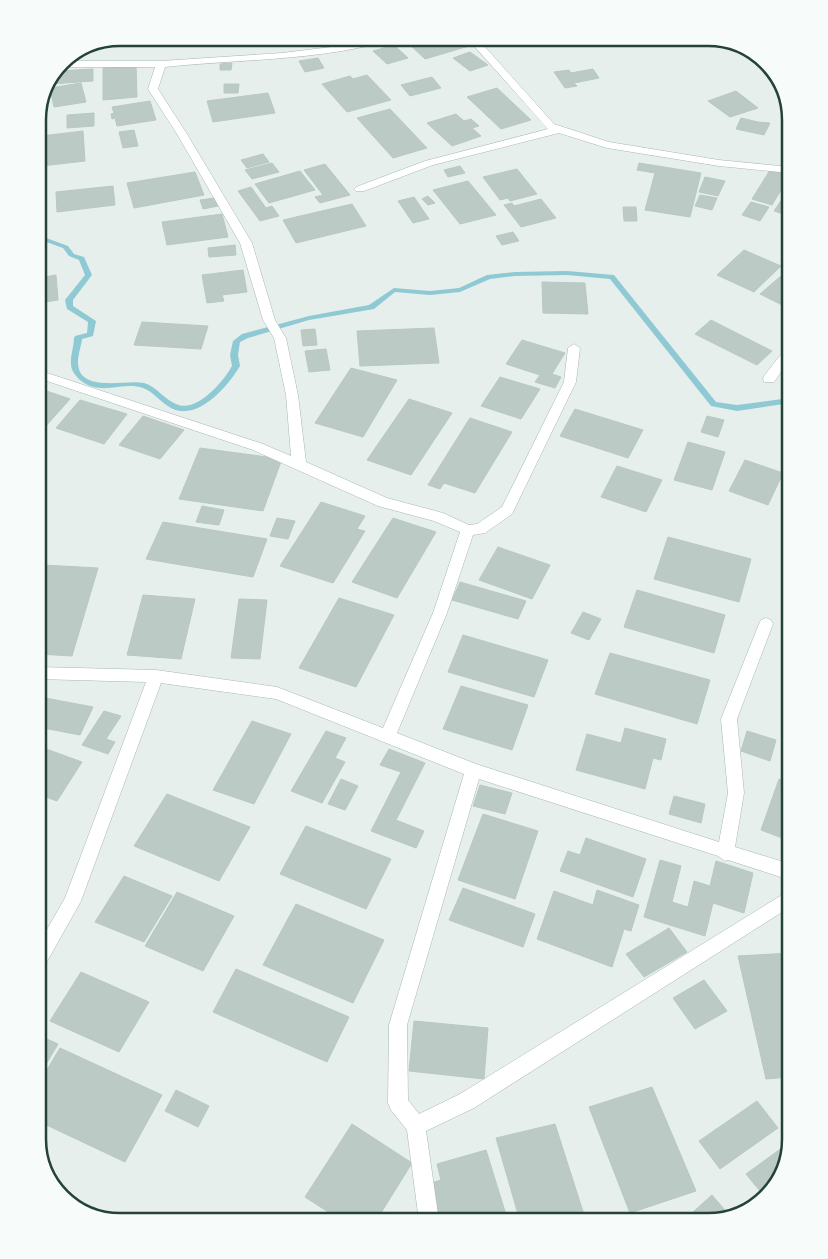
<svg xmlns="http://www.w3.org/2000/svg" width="828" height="1259" viewBox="0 0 828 1259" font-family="Raleway,sans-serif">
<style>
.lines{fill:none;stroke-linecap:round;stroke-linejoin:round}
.stream{fill:#8ec9d4;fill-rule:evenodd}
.building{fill:#bbcac4;stroke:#b8c9c2}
.minor-casing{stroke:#a8b8b2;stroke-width:1}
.minor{fill:#fff;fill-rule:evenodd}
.rim{fill:none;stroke:#24423a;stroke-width:2.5}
</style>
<rect width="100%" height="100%" fill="#e6efeb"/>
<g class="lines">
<path class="stream" d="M38 235 68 246 74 254 84 257 92 275 73 300V306L96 321 93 336 82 339C81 347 78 354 78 362 78 394 126 379 144 383 157 387 164 399 176 404 196 414 224 381 232 366L230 355 233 341 242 334 309 316 369 305 394 288 430 291 459 288 487 275 515 272 567 271 614 275 716 402 737 405 790 398V403L737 411 711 406 610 279 567 275 515 276 490 279 460 292 430 295 395 292 374 309 309 320 248 338 240 342 238 355 240 366C228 386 198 422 171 408 161 403 154 392 143 388 122 381 101 397 80 380 76 376 71 371 71 364 70 356 74 347 74 338L75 336 87 333 88 322 67 309 65 300 85 275 79 260 69 256 63 248 38 239Z"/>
</g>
<g class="building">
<polygon points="120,38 145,38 143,44 102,45"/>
<polygon points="164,38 187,38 186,44 163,44"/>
<polygon points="426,38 448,38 452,41 460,39 469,46 425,59 408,43"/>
<polygon points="706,38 714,38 730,43 705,41"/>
<polygon points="394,45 408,58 387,64 373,51"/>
<polygon points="470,52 488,65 470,71 453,58"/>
<polygon points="318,58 324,68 305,72 299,61"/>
<polygon points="232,63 231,70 220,70 220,64"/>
<polygon points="136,65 137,97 103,100 103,68"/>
<polygon points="93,69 93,81 51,84 57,71"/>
<polygon points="593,69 599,78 574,83 577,86 565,88 554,72 569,70 571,73"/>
<polygon points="367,75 391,100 347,112 322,84 350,76 353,79"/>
<polygon points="432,77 441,88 410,96 401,85"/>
<polygon points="81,83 86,102 54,107 50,88"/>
<polygon points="224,84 239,84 238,93 224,93"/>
<polygon points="497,88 531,120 501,129 467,97"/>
<polygon points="736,91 758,108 730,117 708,101"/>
<polygon points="268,93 275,113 213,122 207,101"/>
<polygon points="150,101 156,120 117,126 115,118 112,119 111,114 114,113 112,107"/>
<polygon points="390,109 427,148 393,158 357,118"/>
<polygon points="94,113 94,126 67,128 67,115"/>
<polygon points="456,114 464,121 471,119 479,126 472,128 481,136 452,146 427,123"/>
<polygon points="741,118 758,122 770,123 764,135 736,129"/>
<polygon points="134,130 138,146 123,148 119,132"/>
<polygon points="83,131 85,161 41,166 41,136"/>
<polygon points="263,154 269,162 247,168 241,160"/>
<polygon points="272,163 279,172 252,179 245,170"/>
<polygon points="639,163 701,173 690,217 645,210 655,173 637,170"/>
<polygon points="325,164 350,195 320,203 315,197 323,195 304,170"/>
<polygon points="460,166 465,173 448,177 444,170"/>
<polygon points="517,169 537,194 510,201 508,198 500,200 483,177"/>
<polygon points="770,170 790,175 772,205 752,199"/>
<polygon points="300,171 315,190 269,203 255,184"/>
<polygon points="195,172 204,195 134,208 127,183"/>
<polygon points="705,177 725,181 718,196 699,192"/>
<polygon points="468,181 496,215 460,224 433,190"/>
<polygon points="113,186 115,205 57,212 56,192"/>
<polygon points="251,187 266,208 272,206 279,216 260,221 238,191"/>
<polygon points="790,187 790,216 774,211"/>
<polygon points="700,195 717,198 712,210 695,206"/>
<polygon points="428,196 435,203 428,205 422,199"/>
<polygon points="414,197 429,219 413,223 398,201"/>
<polygon points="215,198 218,206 203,209 200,200"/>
<polygon points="541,199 556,218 521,227 504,205 512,203 514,206"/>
<polygon points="751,202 769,207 760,221 742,215"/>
<polygon points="352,204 366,226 296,243 283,220"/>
<polygon points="623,207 636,207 637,221 624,221"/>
<polygon points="222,214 228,237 167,245 162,222"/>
<polygon points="513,232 519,241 502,245 496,236"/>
<polygon points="38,245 46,245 45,264 39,265 38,270"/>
<polygon points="235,245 236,255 209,257 208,248"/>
<polygon points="744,250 781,266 754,292 717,275"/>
<polygon points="789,269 790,270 790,309 760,294"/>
<polygon points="243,270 247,292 222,295 224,301 207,303 202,275"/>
<polygon points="56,275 58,300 38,303 38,278"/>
<polygon points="542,282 585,283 588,314 543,313"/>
<polygon points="711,320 772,351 757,365 695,334"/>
<polygon points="142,322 208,326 201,349 134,345"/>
<polygon points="434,328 439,363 360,366 357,331"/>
<polygon points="315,329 317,345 303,346 301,330"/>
<polygon points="522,340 565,353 552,374 561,377 555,388 535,382 540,375 506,364"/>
<polygon points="326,349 330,370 309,372 305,351"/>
<polygon points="351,368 397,380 363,437 315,423"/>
<polygon points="500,377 540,389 521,419 481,406"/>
<polygon points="38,388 70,399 45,427 38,424"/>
<polygon points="409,399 452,413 411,475 367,460"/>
<polygon points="80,400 127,414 104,444 56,428"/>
<polygon points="575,409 643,430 628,458 560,436"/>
<polygon points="143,416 184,430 160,459 119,445"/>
<polygon points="707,416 724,420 718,437 701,432"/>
<polygon points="470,418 512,432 475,493 444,483 440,489 428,485"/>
<polygon points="688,442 725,452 712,490 674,480"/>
<polygon points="200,448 282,459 263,511 179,499"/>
<polygon points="745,460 783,473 768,505 729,491"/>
<polygon points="617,466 662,480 646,512 601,497"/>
<polygon points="321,502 365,516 357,529 365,531 333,583 280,566"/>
<polygon points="202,506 224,510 219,525 196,522"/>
<polygon points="277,518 295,521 288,539 270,536"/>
<polygon points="393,518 436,532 397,598 352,582"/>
<polygon points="163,522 267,539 253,577 146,559"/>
<polygon points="668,537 751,559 739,602 654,579"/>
<polygon points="498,547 550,565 532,599 479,580"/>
<polygon points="44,565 98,568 72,656 38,654 38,585"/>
<polygon points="460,582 526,601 518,619 452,600"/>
<polygon points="637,590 725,615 714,653 624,627"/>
<polygon points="143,595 195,599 181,659 127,655"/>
<polygon points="339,598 394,615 356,687 299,668"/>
<polygon points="239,599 267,600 260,659 231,658"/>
<polygon points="583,612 601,619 589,640 571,633"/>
<polygon points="463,635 548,660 534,697 448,672"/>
<polygon points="610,653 710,680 697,724 595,694"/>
<polygon points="461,686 528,705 512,750 443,729"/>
<polygon points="40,697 93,707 80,735 38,727 38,702"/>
<polygon points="104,711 121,716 106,739 115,742 108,754 82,745"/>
<polygon points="252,721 291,734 254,804 213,790"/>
<polygon points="625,728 666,739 661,760 653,758 645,789 576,770 587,734 621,743"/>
<polygon points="326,731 346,738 335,758 345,762 322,803 291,791"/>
<polygon points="747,731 776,740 770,761 741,751"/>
<polygon points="38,746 82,762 57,801 38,794"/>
<polygon points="389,749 425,763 396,820 424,831 416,848 371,831 401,772 380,765"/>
<polygon points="341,779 358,786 345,810 328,804"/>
<polygon points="779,779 790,783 790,841 761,830"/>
<polygon points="480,785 512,793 505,814 473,806"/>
<polygon points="167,794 250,827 219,881 134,846"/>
<polygon points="674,796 705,804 701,823 669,814"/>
<polygon points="38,800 46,803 38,816"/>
<polygon points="483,814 538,831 515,899 458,880"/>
<polygon points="306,826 391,859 366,909 280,874"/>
<polygon points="586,838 646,859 633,897 560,871 568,851 580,855"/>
<polygon points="660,860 681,866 672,902 688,907 694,881 710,886 716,861 753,873 744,913 713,903 705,936 644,917"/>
<polygon points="124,876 172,896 144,942 95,922"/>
<polygon points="463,888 535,914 523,947 449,920"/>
<polygon points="597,890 639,905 631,931 624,929 612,967 537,939 554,891 593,905"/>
<polygon points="177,892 234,916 203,971 145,946"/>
<polygon points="296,904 384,940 353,1003 263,965"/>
<polygon points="669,928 687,952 644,977 626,954"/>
<polygon points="790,953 790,1077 766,1079 738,956"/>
<polygon points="236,969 349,1017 327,1062 213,1012"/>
<polygon points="81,972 149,1002 119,1052 50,1021"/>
<polygon points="704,980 727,1011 695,1029 673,998"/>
<polygon points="414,1021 488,1028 484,1079 409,1071"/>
<polygon points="38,1035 58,1044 38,1078"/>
<polygon points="60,1048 162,1095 125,1162 38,1121 38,1085"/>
<polygon points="652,1087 696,1191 630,1213 589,1107"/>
<polygon points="176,1090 209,1106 198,1127 165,1111"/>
<polygon points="757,1101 778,1128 720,1169 699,1141"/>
<polygon points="352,1124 412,1163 376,1221 342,1221 305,1197"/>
<polygon points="555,1124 586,1221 520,1221 496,1138"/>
<polygon points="790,1142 777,1185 764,1196 746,1174"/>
<polygon points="486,1150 508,1221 438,1221 428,1184 441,1180 437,1164"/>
<polygon points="712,1195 730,1216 708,1222 683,1221"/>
</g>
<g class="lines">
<defs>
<g id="minor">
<path d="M379 38H393L391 40C318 61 241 59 165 67L158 89 187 134 252 243 275 320 286 338 298 395 306 462 387 498 443 513 469 525 477 524 502 507 564 382 568 348 574 344 580 348 576 382 512 514 485 533 473 535 447 613 397 733 476 764 719 842 728 793 721 719 759 624 761 620 766 618 771 620 773 624 737 719 744 793 735 847 790 864V880L728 860 725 861 718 856 479 779 407 1025 408 1100 419 1114 460 1094 790 890V907L474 1108 426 1131 439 1221H419L407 1130 391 1110 388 1103 389 1025 464 774 276 699 161 683 81 901 44 967 38 969V945L65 898 146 682 38 679V667L156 670 277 687 383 728 433 613 460 532 434 521 378 506 253 450 38 378V370L263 444 291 456 286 395 274 338 263 320 240 243 177 134 148 89 155 67H59L63 61H161L282 53 356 44Z"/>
<polygon points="467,38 477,38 554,124 609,142 719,160 790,167 790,173 719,166 607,148 559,133 433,165 364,191 356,191 354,189 356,187 425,161 548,129"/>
<polygon points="790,347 790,359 774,382 764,382 763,379 764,376 786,348"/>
</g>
</defs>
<use href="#minor" class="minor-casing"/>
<use href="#minor" class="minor"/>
</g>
<path d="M0 0H828V1259H0ZM120 46H708A74 74 0 0 1 782 120V1139A74 74 0 0 1 708 1213H120A74 74 0 0 1 46 1139V120A74 74 0 0 1 120 46Z" fill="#f7fbf9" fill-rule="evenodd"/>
<path class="rim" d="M120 46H708A74 74 0 0 1 782 120V1139A74 74 0 0 1 708 1213H120A74 74 0 0 1 46 1139V120A74 74 0 0 1 120 46Z"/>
</svg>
